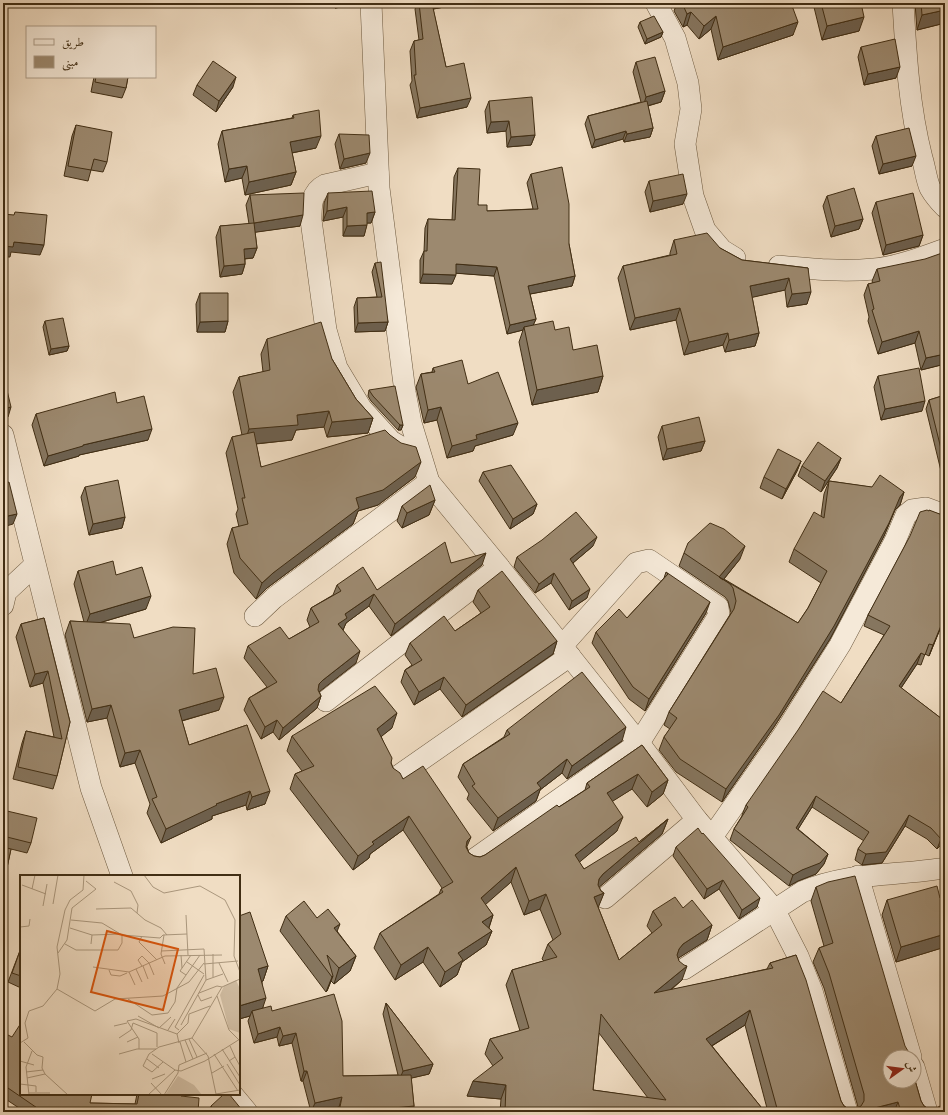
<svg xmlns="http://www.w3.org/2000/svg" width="948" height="1115" viewBox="0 0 948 1115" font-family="'IM FELL Great Primer',Amiri,serif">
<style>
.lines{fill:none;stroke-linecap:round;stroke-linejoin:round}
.minor-casing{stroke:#6d5a40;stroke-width:22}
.minor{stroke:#f5e9d8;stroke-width:21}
.wall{fill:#86765f;stroke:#412e14;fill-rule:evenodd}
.shaded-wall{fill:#6d604e;stroke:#412e14}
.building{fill:#9c896f;stroke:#412e14;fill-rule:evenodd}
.inset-road{fill:none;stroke:#aa977d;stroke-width:1}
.view{fill:#d7550d;fill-opacity:0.15;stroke:#d7550d;stroke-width:2}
.inset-edge{fill:none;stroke:#412e14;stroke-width:2}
</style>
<rect width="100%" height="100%" fill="#f0ddc3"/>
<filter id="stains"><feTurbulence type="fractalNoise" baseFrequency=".005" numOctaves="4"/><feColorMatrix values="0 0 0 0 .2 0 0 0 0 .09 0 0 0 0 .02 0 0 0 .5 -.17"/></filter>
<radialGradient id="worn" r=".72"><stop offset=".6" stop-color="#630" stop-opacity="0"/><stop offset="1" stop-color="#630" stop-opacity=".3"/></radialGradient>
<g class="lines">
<defs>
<g id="minor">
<polyline points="371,3 379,188 405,392 411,423 429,482 499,567 639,743 697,820 774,909 798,956 812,991 847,1112"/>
<polyline points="656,3 675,38 688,83 691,109 685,144 693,196 705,230 722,250 735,258"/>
<path d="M903 3C906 55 909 107 922 158 925 167 926 179 930 188 934 195 939 201 945 207"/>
<path d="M378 173 325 185C311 192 311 206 311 220L326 330 337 368 361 408 391 441 403 448"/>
<path d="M779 266C811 269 842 272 874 269 897 267 923 257 945 249"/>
<polyline points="3,435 91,788 122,876"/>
<polyline points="3,605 6,592 35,565"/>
<polyline points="255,616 274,598 429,482"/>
<polyline points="326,701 499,567"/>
<polyline points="398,776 570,656"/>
<polyline points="712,837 784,734 840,645 895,541 906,515 912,510 926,508 945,515"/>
<polyline points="473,860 639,743 719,615 718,607 649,560 636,563 562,646"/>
<polyline points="858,876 911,1057"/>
<polyline points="605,898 697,820"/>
<path d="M684 969 802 892C848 872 896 876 945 868"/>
<polyline points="914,1067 927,1112"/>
<polyline points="232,1094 247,1112"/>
</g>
</defs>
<use href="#minor" class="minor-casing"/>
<use href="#minor" class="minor"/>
</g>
<g class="wall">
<polygon points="334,3 359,3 359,4 335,8"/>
<polygon points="418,3 466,3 433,9 446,67 467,107 417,118 410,85 412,81 410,51 414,41 419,40 415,9"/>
<polygon points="677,3 791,3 793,35 718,60 711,29 699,39 687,25 683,27 674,11"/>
<polygon points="813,3 872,3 861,5 859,31 822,40"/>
<polygon points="915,3 945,3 945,40 941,24 917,30"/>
<polygon points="640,22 663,32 661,37 645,44 638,27"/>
<polygon points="861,47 896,78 864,85 858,57"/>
<polygon points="636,62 665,91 661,102 648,106 653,128 650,137 624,142 623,139 592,148 585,124 588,116 641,102 633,72"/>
<polygon points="94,77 128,77 126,88 122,98 91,92"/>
<polygon points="197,85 233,87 216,112 193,95"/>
<polygon points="489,101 535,135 531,145 507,147 506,131 487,133 485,111"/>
<polygon points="293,115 316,148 292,153 296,172 291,185 245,195 242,178 225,182 218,144 222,131 292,118"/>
<polygon points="76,125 107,162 103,172 91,170 88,181 64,176 72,136"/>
<polygon points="339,134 366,163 340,169 335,144"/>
<polygon points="876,136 912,166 879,174 872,146"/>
<polygon points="458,168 478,205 487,211 533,209 527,183 531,174 569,244 575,276 572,286 530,294 536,319 533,325 555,330 573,350 603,376 598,392 532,405 519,342 523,330 507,334 494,276 456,273 452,284 420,283 420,260 424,251 425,228 428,219 452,220 454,177"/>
<polygon points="649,181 683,204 650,212 645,192"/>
<polygon points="328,193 375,212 371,223 367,223 364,236 343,236 343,217 323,221 324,203"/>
<polygon points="250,195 300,226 255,232 257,248 253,258 245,259 245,264 242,274 220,277 216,237 220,226 249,224 246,205"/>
<polygon points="827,196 863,219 859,229 831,237 823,206"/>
<polygon points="876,202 923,235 919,246 883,255 872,213"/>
<polygon points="674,240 720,248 742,260 808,268 807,304 787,307 785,290 752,297 759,333 755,346 725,352 723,345 684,355 676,320 630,330 618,278 623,266 670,255 670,253"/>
<polygon points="375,263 388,322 385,331 355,332 354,307 357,298 377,297 372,272"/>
<polygon points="877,269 945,364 921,370 915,343 878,354 868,321 869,317 864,295 868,284 873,283 872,281"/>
<polygon points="200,293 228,321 225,332 197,332 196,304"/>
<polygon points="45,321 69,346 67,351 49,355 43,327"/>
<polygon points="267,339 332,359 356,399 373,418 368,433 327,437 324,427 296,430 292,440 256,444 261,467 415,477 378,505 358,511 353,524 267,588 256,599 234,573 227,544 232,528 239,527 236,514 238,509 226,453 232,437 242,435 233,392 239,377 263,372 261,354"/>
<polygon points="433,368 468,384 513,435 475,446 473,451 447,458 437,420 424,423 416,387 421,374 432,372"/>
<polygon points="878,376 922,411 881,420 874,387"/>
<polygon points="369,390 403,425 401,430 398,430 371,401 368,396"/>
<polygon points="945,395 945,470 941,471 926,409 929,400"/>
<polygon points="117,403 148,440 79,455 79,456 44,466 32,425 36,414"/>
<polygon points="662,426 705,441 701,451 663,460 658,437"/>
<polygon points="841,458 837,468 821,492 798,476 802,466"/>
<polygon points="801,461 797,471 782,499 760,488 764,477"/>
<polygon points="483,472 537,504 533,514 510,529 479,481"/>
<polygon points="829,481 904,492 900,505 895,510 884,536 830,639 774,727 722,802 676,772 659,750 664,737 670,729 664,725 669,712 731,613 728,601 725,597 679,566 684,553 740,559 724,579 798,623 808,608 821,583 789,562 794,549 821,516 824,494"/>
<polygon points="85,487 125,517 122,528 89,535 81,497"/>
<polygon points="435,500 429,515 402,528 397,521 402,506"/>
<polygon points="929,511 945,516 945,617 929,656 925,654 921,665 917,664 901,688 942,719 945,720 945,841 937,849 927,839 905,826 882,863 862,865 855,860 858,849 864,841 812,807 798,829 828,854 824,864 816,874 798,881 789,886 730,840 734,829 742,816 742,815 746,805 841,703 884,635 864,626 868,615"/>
<polygon points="593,546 573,563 587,598 569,610 551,583 535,593 514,567 517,557"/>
<polygon points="451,563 482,565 391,636 369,606 346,623 343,630 356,663 319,691 321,696 317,708 279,740 273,732 261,739 244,710 249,698 267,687 244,658 248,646 289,639 310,627 307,620 311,608 333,595 337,585 377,590"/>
<polygon points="78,571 116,575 146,609 99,623 134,638 193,674 219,710 182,721 189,745 247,725 265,804 247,810 246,805 212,816 212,819 161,843 147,813 150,804 135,763 120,767 107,718 87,722 65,635 70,621 84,622 74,584"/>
<polygon points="666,572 706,613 645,711 629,699 592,643 596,632 627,618 664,578"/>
<polygon points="478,590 557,641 553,654 462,717 440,689 414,705 401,682 405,670 412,665 405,655 410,643 455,631 481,613 473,602"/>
<polygon points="44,618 70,722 57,776 53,789 13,779 22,743 26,731 54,737 43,683 30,687 16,637 21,624"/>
<path d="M392 728 381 736 393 768 467 847 469 853 474 856 480 857 485 855 585 790 587 783 642 745 668 780 663 794 647 807 632 789 612 801 617 831 579 862 584 869 639 842 668 819 662 834 599 887 601 891 604 893 598 907 619 960 652 933 647 926 653 911 683 908 712 925 707 940 678 958 682 980 671 990 767 969 770 963 796 955 841 1101 844 1106 849 1109H856L858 1107 824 988 813 962 819 948 824 946 811 901 816 887 908 1056 921 1101 924 1106 929 1109 942 1112H768L745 1025 712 1046 765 1112H500L501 1099 467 1096 493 1066 485 1054 490 1039 520 1031 506 985 512 970 544 961 542 959 548 944 553 940 540 909 524 915 511 882 485 904 493 915 489 928 492 931 486 945 462 962 457 975 440 987 423 962 395 980 374 948 380 933 439 894 441 889 442 888 403 830 370 854 369 858 353 870 290 789 295 774 302 771 287 751 292 736ZM599 1033 648 1098 593 1090Z"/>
<polygon points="507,730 622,741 567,779 562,773 540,790 536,801 493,831 467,799 469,794 458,777 463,764 504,737"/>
<polygon points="7,811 31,843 27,853 11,849 5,877 3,884 3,823"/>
<polygon points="702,834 757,907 739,919 719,889 704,899 673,856 676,847"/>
<polygon points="945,896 945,947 896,962 882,915 887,900 940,898"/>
<polygon points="239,915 268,966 263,981 262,981 263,1009 272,1011 343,1076 398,1075 383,1014 386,1003 433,1064 429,1074 411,1078 414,1106 412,1112 338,1112 339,1107 316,1112 311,1112 303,1081 301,1081 292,1043 279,1046 277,1037 254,1043 248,1021 250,1016 239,1019"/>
<polygon points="286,916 317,918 337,931 356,956 350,971 334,984 331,981 327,991 326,992 280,931"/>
<polygon points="21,948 21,988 8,982"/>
<polygon points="3,1040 90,1103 135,1104 137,1094 182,1094 181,1096 198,1112 25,1112 4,1098 3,1100"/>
<polygon points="211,1106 242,1110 245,1112 209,1112"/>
</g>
<g class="shaded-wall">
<polygon points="337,3 359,3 359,4 335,8"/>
<polygon points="431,3 466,3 428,10"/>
<polygon points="855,3 872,3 853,7"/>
<polygon points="945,10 945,14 941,24 917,30 922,15"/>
<polygon points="691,12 687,25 683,27 687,14"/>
<polygon points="716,16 711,29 699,39 704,26"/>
<polygon points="864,17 859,31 822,40 827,26"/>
<polygon points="798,22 793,35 718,60 723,47"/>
<polygon points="663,32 661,37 645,44 647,39"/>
<polygon points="900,67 896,78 864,85 868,74"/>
<polygon points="236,77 233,87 216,112 219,101"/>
<polygon points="665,91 661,102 643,107 646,97"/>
<polygon points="471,98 467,107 417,118 420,108"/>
<polygon points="509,121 506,131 487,133 491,122"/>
<polygon points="653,128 650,137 624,142 627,134"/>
<polygon points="626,131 623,139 592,148 595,140"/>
<polygon points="535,135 531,145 507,147 511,137"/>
<polygon points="321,136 316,148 286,154 290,142"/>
<polygon points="370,153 366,163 340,169 344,159"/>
<polygon points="916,156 912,166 879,174 883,164"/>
<polygon points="247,166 242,178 225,182 229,169"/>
<polygon points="296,172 291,185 245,195 249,182"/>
<polygon points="687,194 683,204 650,212 653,201"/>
<polygon points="347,207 343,217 323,221 327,211"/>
<polygon points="375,212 371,223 363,223 367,213"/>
<polygon points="303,215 300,226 250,233 254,223"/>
<polygon points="863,219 859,229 831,237 835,226"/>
<polygon points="367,225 364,236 343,236 347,226"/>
<polygon points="923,235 919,246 883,255 886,245"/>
<polygon points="14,242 44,245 40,255 11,252 10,257 3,257 3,246"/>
<polygon points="257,248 253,258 240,259 244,249"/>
<polygon points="245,264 242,274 220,277 224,266"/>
<polygon points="456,264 497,267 494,276 453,273"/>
<polygon points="423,274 456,275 452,284 420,283"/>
<polygon points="575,276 572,286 525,295 528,286"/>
<polygon points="789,278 785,290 745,299 750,286"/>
<polygon points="811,292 807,304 787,307 792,294"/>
<polygon points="680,308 676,320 630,330 635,318"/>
<polygon points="536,319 532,328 524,327 523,330 507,334 510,325"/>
<polygon points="228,321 225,332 197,332 200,322"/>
<polygon points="388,322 385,331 355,332 358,323"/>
<polygon points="919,331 915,343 878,354 882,342"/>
<polygon points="728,333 723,345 684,355 689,342"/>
<polygon points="759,333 755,346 725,352 729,340"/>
<polygon points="69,346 67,351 49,355 51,349"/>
<polygon points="945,354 945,364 921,370 926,358"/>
<polygon points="603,376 598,392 532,405 537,390"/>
<polygon points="925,401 922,411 881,420 885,409"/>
<polygon points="11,407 8,417 3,418 3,409"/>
<polygon points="441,407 437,420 424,423 428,410"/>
<polygon points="329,411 324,427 296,430 292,440 244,445 249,429 297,415"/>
<polygon points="373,418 368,433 327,437 332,422"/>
<polygon points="518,423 513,435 475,446 473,451 447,458 452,446 476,435"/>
<polygon points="400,425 403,425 401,430 398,430"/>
<polygon points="152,429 148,440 79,455 79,456 44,466 48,456 83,445"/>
<polygon points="705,441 701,451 663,460 667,449"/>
<polygon points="841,458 837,468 821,492 825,481"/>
<polygon points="801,461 797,471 782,499 786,489"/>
<polygon points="944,461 945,461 945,470 941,471"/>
<polygon points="421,462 415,477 378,505 358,511 353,524 267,588 256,599 262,583 356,498"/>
<polygon points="904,492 900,505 895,510 884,536 830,639 774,727 722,802 726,789 900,497"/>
<polygon points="435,500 429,515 402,528 407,513"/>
<polygon points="537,504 533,514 510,529 513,519"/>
<polygon points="17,514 13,524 3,527 3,517"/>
<polygon points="125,517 122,528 89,535 93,524"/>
<polygon points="597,537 593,546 567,568 570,559"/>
<polygon points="745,546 740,559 723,580 719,577"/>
<polygon points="486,553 482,565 391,636 395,624"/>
<polygon points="554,573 551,583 535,593 539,584"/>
<polygon points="590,589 587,598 569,610 572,601"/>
<polygon points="374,594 369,606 346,623 343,630 338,624 345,614"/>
<polygon points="151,596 146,609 85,627 90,614"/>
<polygon points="710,602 706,613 645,711 649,699"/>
<polygon points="945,616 945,617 929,656 933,645"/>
<polygon points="557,641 553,654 462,717 466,705"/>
<polygon points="360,651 356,663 319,692 315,696 319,684 323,680"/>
<polygon points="921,653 917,664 895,697 899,686"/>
<polygon points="48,671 43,683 30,687 35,674"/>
<polygon points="444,677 440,689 414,705 419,692"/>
<polygon points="321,696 317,708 279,740 283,728"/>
<polygon points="224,697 219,710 174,723 179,710"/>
<polygon points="111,705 107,718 87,722 92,709"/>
<polygon points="397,713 392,728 372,744 377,729"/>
<polygon points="277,720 273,732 261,739 265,727"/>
<polygon points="626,727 622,741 567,779 572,766"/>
<polygon points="140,750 135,763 120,767 125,753"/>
<polygon points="567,759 562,773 540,790 536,801 493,831 498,818 537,783"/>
<polygon points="638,774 632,789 602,808 607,793"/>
<polygon points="668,780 663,794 647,807 652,792"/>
<polygon points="250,791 246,805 212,816 212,819 161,843 166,829 216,804"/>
<polygon points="270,791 265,804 247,810 252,797"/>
<polygon points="816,796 812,807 792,839 796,828"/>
<polygon points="909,815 905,826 882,863 862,865 866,854"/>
<polygon points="409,816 403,830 370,854 369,858 353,870 358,856 372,842"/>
<polygon points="623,817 617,831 570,870 575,855"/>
<polygon points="668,819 662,834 597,889 599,879 603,874"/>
<polygon points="945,834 945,841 937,849 941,839"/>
<polygon points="471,837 465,851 467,841"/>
<polygon points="828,854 824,864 816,874 798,881 789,886 793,875"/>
<polygon points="516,867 511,882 476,913 481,898"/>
<polygon points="723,880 719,889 704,899 707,889"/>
<polygon points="604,893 598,908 594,897"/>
<polygon points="546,894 540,909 524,915 529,901"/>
<polygon points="760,898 757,907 739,919 742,910"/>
<polygon points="493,915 488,930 482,922"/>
<polygon points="340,924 334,939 334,928"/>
<polygon points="712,925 707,940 677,959 674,963 679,949 683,944"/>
<polygon points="492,931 486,945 462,962 457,975 440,987 445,972 458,953"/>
<polygon points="945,934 945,947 896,962 901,947"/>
<polygon points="428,947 423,962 395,980 401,965"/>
<polygon points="356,956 350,971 334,984 339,968"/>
<polygon points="268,966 263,981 253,984 258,969"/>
<polygon points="687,966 682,980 648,1008 654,993"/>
<polygon points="333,976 327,991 326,992 332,977"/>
<polygon points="266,998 261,1013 252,1011 250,1016 239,1019 239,1006"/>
<polygon points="750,1010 745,1025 700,1053 706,1039"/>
<polygon points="280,1027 277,1037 254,1043 258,1034"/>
<polygon points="296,1033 292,1043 279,1046 283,1036"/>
<polygon points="433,1064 429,1074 399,1081 403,1071"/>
<polygon points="304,1071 307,1071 303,1081 301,1081"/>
<polygon points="473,1081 506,1085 501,1099 467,1096"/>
<polygon points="8,1088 4,1098 3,1100 5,1092"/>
<polygon points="342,1097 339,1107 316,1112 311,1112 315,1103"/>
<polygon points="898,1102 894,1112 863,1112 863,1111"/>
<polygon points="414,1106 412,1112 373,1112 374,1110"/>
</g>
<g class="building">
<polygon points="419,3 432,3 446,67 464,63 471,98 420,108 414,75 416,75 414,41 423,39"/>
<polygon points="682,3 791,3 798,22 723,47 716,16 704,26 691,12 687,14"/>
<polygon points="821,3 861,3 864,17 827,26"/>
<polygon points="921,3 945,3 945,10 922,15"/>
<polygon points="3,13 7,13 3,31"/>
<polygon points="654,16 663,32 647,39 640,22"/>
<polygon points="895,39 900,67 868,74 861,47"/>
<polygon points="655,57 665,91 646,97 636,62"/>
<polygon points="213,61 236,77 219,101 197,85"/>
<polygon points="96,77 128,77 126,88 95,82"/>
<polygon points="532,97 535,135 511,137 509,121 491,122 489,101"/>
<polygon points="647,101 653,128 627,134 626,131 595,140 588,116"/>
<polygon points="319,110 321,136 290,142 296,172 249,182 247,166 229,169 222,131 294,118 293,115"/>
<polygon points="76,125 112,132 107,162 94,159 91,170 68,166"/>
<polygon points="909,128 916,156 883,164 876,136"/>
<polygon points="339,134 369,135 370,153 344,159"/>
<polygon points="562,167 569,204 569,244 575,276 528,286 536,319 510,325 497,267 456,264 456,275 423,274 424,251 427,251 428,219 455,220 458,168 480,169 478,205 487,205 487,211 538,209 531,174"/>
<polygon points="683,174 687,194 653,201 649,181"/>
<polygon points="854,188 863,219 835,226 827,196"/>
<polygon points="372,191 375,212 367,213 367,225 347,226 347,207 327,211 328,193"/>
<polygon points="304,193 303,215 254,223 250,195"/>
<polygon points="913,193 923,235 886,245 876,202"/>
<polygon points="15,212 47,215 44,245 14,242 13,247 3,246 3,214 14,215"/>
<polygon points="254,223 257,248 244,249 245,264 224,266 220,226"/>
<polygon points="707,233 720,248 742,260 808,268 811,292 792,294 789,278 750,286 759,333 729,340 728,333 689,342 680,308 635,318 623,266 677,254 674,240"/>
<polygon points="945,252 945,287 944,287 945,291 945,354 926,358 919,331 882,342 872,310 874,309 868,284 880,281 877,269 925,259"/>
<polygon points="381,262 388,322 358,323 357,298 382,297 375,263"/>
<polygon points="200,293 228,293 228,321 200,322"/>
<polygon points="63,318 69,346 51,349 45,321"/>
<polygon points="553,321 555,330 569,327 573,350 597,345 603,376 537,390 524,327"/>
<polygon points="321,322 332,359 356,399 373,418 332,422 329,411 297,415 298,425 249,429 239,377 270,370 267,339"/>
<polygon points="462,360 468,384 498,372 518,423 476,435 477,439 452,446 441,407 428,410 421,374 435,372 433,368"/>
<polygon points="919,368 925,401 885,409 878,376"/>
<polygon points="3,382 5,382 11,407 3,409"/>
<polygon points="395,386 403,425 400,425 373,396 369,390"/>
<polygon points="115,392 117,403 144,396 152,429 83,445 83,446 48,456 36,414"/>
<polygon points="945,395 945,461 944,461 929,400"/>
<polygon points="699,417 705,441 667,449 662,426"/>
<polygon points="385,430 390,435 401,443 416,447 421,462 383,490 356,498 359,508 273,573 262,583 240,558 232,528 248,524 242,498 245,498 232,437 254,432 261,467"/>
<polygon points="818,442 841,458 825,481 802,466"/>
<polygon points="778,449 801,461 786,489 764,477"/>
<polygon points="511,465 537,504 513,519 483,472"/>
<polygon points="880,475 904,492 900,497 889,523 834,626 779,715 726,789 680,759 664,737 677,718 669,712 734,609 736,601 733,588 730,584 684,553 688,543 710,523 724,529 745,546 719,577 798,623 808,608 827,571 794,549 814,512 824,518 829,481 872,487"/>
<polygon points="118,480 125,517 93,524 85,487"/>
<polygon points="9,482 17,514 3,517 3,484"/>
<polygon points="430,485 435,500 407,513 402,506"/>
<polygon points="927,510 929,511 929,510 945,516 945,616 933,645 929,644 925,655 921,653 899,686 942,719 942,718 945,720 945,834 941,839 931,828 909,815 886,852 866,854 858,849 869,832 816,796 796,828 828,854 820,863 802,870 793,875 734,829 748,807 746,805 798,730 823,691 841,703 890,626 868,615 910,536 920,512"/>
<polygon points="576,512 597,537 570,559 590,589 572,601 554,573 539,584 517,557 542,540"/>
<polygon points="445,542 451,563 486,553 395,624 374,594 345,614 347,618 338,624 360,651 323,680 319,684 318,690 321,696 283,728 277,720 265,727 249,698 277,682 248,646 280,627 289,639 319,622 311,608 341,591 337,585 363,567 377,590"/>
<polygon points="113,561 116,575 142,567 151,596 90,614 78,571"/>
<polygon points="502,571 557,641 466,705 444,677 419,692 405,670 422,660 410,643 444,616 455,631 490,607 478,590"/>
<polygon points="666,572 710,602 649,699 633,687 596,632 619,609 627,618 668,574"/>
<polygon points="44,618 70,722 57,776 18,767 26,731 62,739 48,671 35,674 21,624"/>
<polygon points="70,621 130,624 134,638 173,627 195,628 193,674 216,668 224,697 179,710 189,745 247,725 270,791 252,797 250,791 216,804 217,805 166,829 152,799 157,797 140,750 125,753 111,705 92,709"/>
<polygon points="582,672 626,727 572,766 567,759 537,783 541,788 498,818 472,786 475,784 463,764 510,734 507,730"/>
<path d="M375 686 397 713 377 729 392 758 391 763 393 768 400 773 403 779 423 766 471 837 467 841 466 847 469 853 474 856 480 857 485 855 557 805 559 807 590 787 587 783 642 745 668 780 652 792 638 774 607 793 623 817 575 855 584 869 636 837 639 842 668 819 603 874 599 879 598 885 601 891 604 893 594 897 619 960 662 925 653 911 675 897 683 908 692 900 712 925 683 944 679 949 677 955 679 961 684 965 687 966 654 993 773 968 770 963 796 955 806 980 841 1101 844 1106 849 1109H856L861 1106 864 1101V1094L829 973 819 948 833 943 816 887 828 882 855 876 905 1046 908 1051V1057H890V1081H914V1077L921 1101 924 1106 929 1109H935L940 1106 942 1112H901L898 1102 863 1111V1112H778L750 1010 706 1039 765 1112H505L506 1085 473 1081 503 1058 490 1039 529 1028 512 970 557 957 548 944 561 934 546 894 529 901 516 867 481 898 493 915 482 922 492 931 458 953 463 960 445 972 428 947 401 965 380 933 443 892 441 889 453 882 409 816 372 842 374 844 358 856 295 774 314 766 292 736ZM601 1014 666 1100 593 1090Z"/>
<polygon points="7,811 37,818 31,843 3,836 3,829"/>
<polygon points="698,828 702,834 703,833 760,898 742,910 723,880 707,889 676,847"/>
<polygon points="3,847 11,849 5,877 3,877"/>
<polygon points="937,886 940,898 945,896 945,934 901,947 887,900"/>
<polygon points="304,901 317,918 328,909 340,924 334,928 356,956 339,968 327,955 333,976 332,977 286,916"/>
<polygon points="250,912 268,966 258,969 266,998 239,1006 239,915 239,916"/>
<polygon points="21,948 21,976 12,973"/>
<polygon points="334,994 342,1021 343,1076 411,1075 414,1106 374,1110 373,1112 339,1112 342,1097 315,1103 307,1071 304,1071 296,1033 283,1036 280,1027 258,1034 252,1011 271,1006 272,1011"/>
<polygon points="386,1003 433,1064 403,1071"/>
<polygon points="21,1023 21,1094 92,1094 90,1103 137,1104 139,1094 182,1094 181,1096 199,1098 198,1112 43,1112 8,1088 5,1092 3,1091 3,1040 6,1034 12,1037"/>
<polygon points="224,1094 229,1094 242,1110 245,1112 216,1112 211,1106"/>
</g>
<g transform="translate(20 875)">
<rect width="220" height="220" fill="#f0ddc3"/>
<path d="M216 105 220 114V158L209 154 200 120 204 111ZM158 201 174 210 182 220H145Z" fill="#d2bfa5"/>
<path class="inset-road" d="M124 0 133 12 144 18 180 11 205 25 215 45 214 81 220 97M94 7 111 16 118 30 117 38M2 10 26 19M12 14 15 0M33 29 38 0M23 31 27 9M76 34 111 33 125 45 141 53 147 60M166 40 168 80M51 45 82 48 102 60 140 63 143 60 167 59M0 52 9 51 10 44M50 53 72 60 71 69M72 60 100 59M144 60 141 79 145 89M122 61 119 67 137 85M45 69 56 75H98L102 68V60M141 76 184 74 186 105 203 99M38 78 47 65 52 33 76 14 66 6M193 79V102M161 80 162 93M167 87 184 99M199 88 208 107M184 89 218 86M122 91 118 85 122 81 129 88 134 100M123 91 128 104M73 92 109 97 145 81 202 80M116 94 122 107M89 95 91 100 100 101 107 98M109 97 115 110M166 100 160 96 171 80M220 104 202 112 172 163 188 181 196 219 220 215M37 114 75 136 95 124 143 121 169 107 184 88M179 118 197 111 202 112M178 120 181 126 192 122M197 121 209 155 219 165M108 124 132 140 148 138 155 127 157 113 180 80M118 141 139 153M161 150 186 105M94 151 107 148M139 153 151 142M148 155 155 144M159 155 155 152 184 100M99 163 111 155 113 148 137 158V172M169 164 177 182M4 167 17 180 23 182 22 193 25 199 48 220M107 167 118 162M160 167 166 187M0 168 8 163 5 148 9 136 23 131 37 114 40 99 37 72 45 35 50 25 63 15 64 0M159 168 157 159 168 148 169 139 190 131M210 171 215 182M119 174V164L107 146 116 144 157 159M202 174 220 202M99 179 117 174H136M132 179 155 195 161 196 185 186 220 164M194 179 218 216M127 184 139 193M173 184 187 178M0 186 14 190M209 186 215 182 220 191M143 187 132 197 123 191 129 179 139 172 172 163M207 189 220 210M6 197 23 195M192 198 204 191M7 203 25 199M132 204 145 199M131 208 142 220M0 209 16 211V217M9 218H30M9 220 6 192 12 176M128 220 155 195M144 220 158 198 159 190 173 184 165 165"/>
<path class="view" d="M87 56 158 74 143 135 71 117Z"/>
<rect width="220" height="220" class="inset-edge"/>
</g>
<rect width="948" height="1115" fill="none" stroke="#f0ddc3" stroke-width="16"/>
<rect x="4" y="4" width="940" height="1107" fill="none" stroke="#412e14" stroke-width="2"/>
<rect x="8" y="8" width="932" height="1099" fill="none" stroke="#412e14"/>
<rect x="26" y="26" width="130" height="52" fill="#f5e9d8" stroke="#ad9e8a"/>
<rect x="34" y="39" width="20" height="6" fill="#f5e9d8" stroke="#ad9e8a"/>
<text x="62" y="46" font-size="12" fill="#412e14">طريق</text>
<rect x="34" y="56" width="20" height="12" fill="#9c896f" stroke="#ad9e8a"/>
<text x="62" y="66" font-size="12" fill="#412e14">مبنى</text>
<g transform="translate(902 1069) rotate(76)"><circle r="19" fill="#f5e9d8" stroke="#ad9e8a"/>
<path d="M0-3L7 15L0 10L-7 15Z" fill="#8f2418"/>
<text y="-6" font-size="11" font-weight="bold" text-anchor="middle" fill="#412e14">ش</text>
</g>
<rect width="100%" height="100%" filter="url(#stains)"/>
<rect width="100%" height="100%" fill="url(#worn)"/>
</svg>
